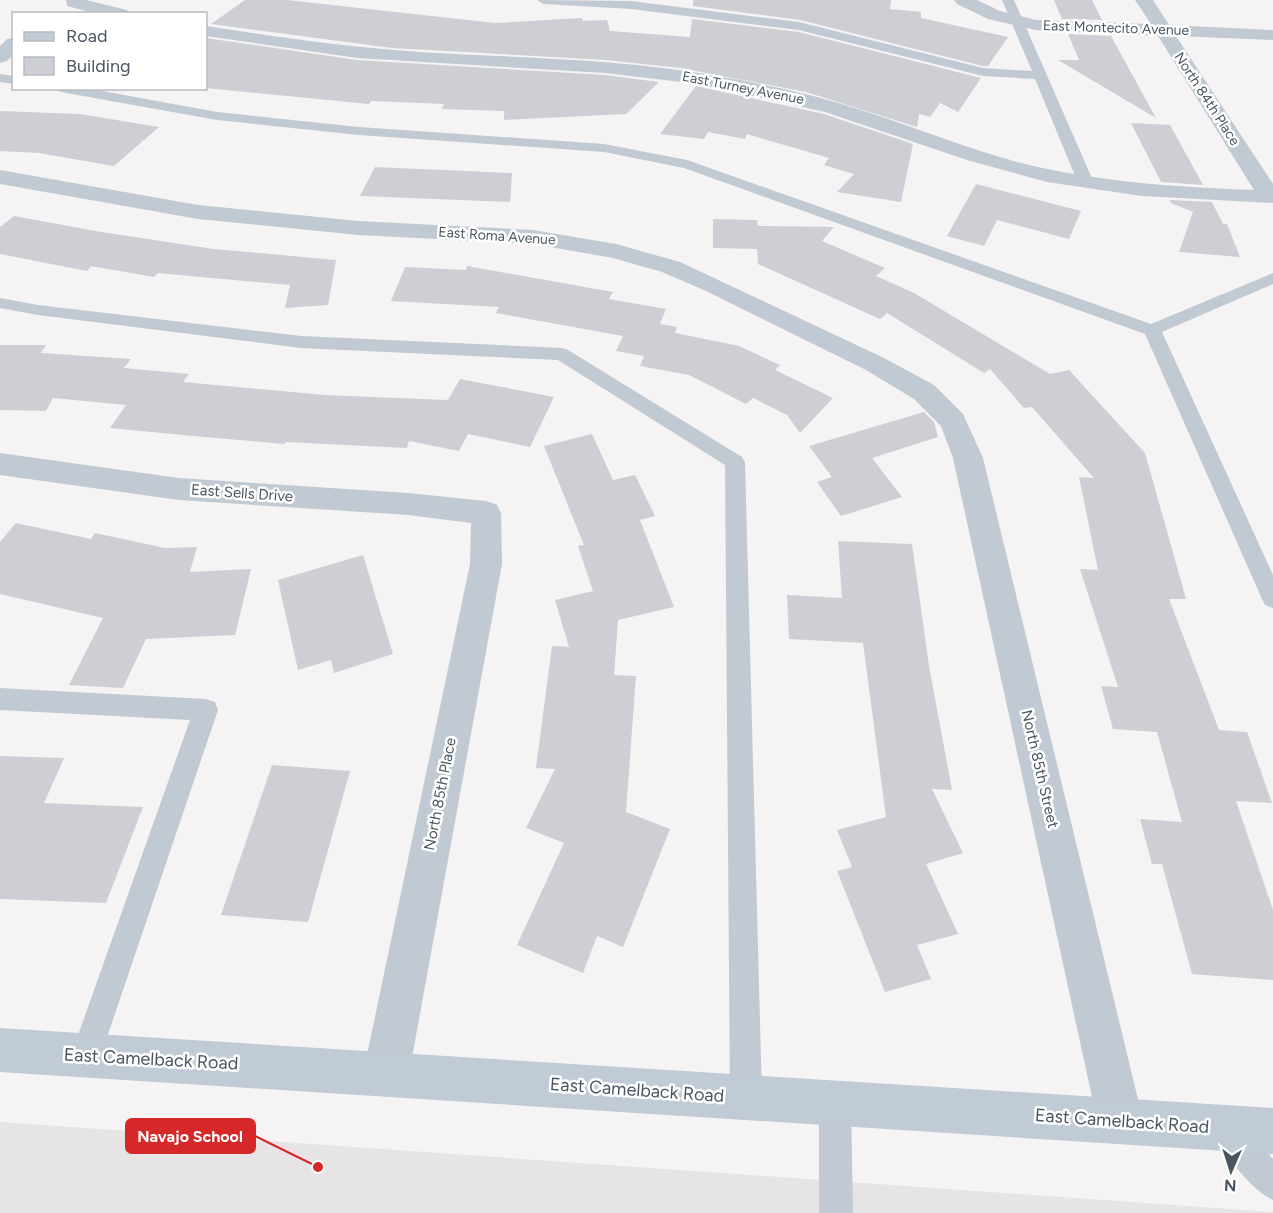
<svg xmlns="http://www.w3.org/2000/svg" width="1273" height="1213" viewBox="0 0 1273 1213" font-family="Figtree,sans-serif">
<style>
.education{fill:#e6e4e5}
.building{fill:#cdcfd5}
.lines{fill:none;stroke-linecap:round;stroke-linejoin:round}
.service{fill:#c1cad2;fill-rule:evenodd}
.minor{fill:#c1cad2;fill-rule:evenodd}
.secondary{fill:#c1cbd6;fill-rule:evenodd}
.labels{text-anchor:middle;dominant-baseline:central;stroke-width:5;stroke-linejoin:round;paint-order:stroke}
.far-street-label{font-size:14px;fill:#4a5661;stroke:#fff}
.street-label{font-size:15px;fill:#4a5661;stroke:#fff}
.near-street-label{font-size:18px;fill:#4a5661;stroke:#fff}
.leader{fill:none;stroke:#d62828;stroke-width:2}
.callout-dot{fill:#d62828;stroke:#fff;stroke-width:2}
.callout{fill:#d62828;stroke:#d62828;stroke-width:2}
.callout-label{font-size:16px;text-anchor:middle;font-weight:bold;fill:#fff}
</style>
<rect width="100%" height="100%" fill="#f5f3f3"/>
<polygon class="education" points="0,1122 1273,1212 1273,1213 0,1213"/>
<g class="building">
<polygon points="245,0 287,0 495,23 582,18 583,21 607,20 610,31 690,37 692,19 799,32 981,78 958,112 940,103 930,117 919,114 917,127 806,92 680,68 606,60 392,48 211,24"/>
<polygon points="693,0 891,0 890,9 921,12 921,18 1008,37 988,66 983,66 800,20 693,6"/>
<polygon points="1054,0 1092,0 1102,20 1062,19"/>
<polygon points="1068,34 1111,36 1156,118 1058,60 1079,60"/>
<polygon points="206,38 357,60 605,75 659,82 626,114 504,120 504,111 442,109 444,104 371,101 369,104 206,88"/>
<polygon points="696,86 824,114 913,144 901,202 837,192 854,174 824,165 829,158 747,134 745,139 708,132 704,139 660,134"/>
<polygon points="0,111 80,114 159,127 114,166 39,153 0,151"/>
<polygon points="1131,123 1170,125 1203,185 1161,182"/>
<polygon points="375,167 512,173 510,202 360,196"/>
<polygon points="976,184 1081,211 1069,239 997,220 984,246 947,236"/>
<polygon points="1169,200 1212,202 1223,224 1227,224 1240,257 1179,252 1193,212 1171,203"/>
<polygon points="14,216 101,232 214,249 336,260 328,305 285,308 290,285 158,273 154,277 91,266 87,271 0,254 0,227"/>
<polygon points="713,219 757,220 758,226 834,227 822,241 885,268 876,276 914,293 1050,374 1069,370 1145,453 1186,599 1169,599 1219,730 1247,732 1272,803 1236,801 1273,910 1273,980 1192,974 1162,864 1152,864 1140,819 1182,822 1157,732 1113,729 1101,686 1118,687 1080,569 1098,570 1079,477 1094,478 1032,407 1024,408 990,369 984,373 887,313 880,319 758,264 757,249 713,248"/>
<polygon points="467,266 613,292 609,299 666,309 660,324 677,327 675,333 739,346 780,365 775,370 833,398 800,433 787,415 753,398 746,404 689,375 640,366 644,356 616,351 623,336 496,313 499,307 391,301 405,267 466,270"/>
<polygon points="0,345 46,345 41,353 131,359 124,368 189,374 183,382 325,395 448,400 460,379 554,397 530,447 468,434 459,451 409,441 407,448 285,442 285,444 193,436 110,428 126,405 53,398 46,411 0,410"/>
<polygon points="924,412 934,422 938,437 872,458 902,497 841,516 817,482 832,477 809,446"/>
<polygon points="592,434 613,480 635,475 655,516 640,520 674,607 618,620 614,675 636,676 626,812 670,829 623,947 597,936 583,973 517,945 564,843 526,828 555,769 536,768 552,646 569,647 555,600 593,591 578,546 584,545 544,446"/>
<polygon points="16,523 91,539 95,533 165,548 197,547 190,572 251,569 235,635 146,639 123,688 69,685 103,618 0,594 0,542"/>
<polygon points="838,541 912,544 929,666 952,790 932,789 963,853 926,864 958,934 917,945 931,979 885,992 837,871 852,867 837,830 886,817 863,643 789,639 787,595 842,598"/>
<polygon points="363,555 393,654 334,673 331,660 298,670 278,580"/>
<polygon points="0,756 64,758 44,803 143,807 106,903 0,899"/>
<polygon points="272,765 350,771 308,922 221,915"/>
</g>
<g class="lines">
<g class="service">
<polygon points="537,0 631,1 799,22 983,68 1032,71 1002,0 1014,0 1094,183 1086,188 1078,183 1035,79 983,76 799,30 631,9 543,4"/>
<polygon points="0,74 14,76 14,84 0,82"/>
<polygon points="55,88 86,88 217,112 359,127 604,144 687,160 1151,324 1273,273 1273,284 1162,332 1273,575 1273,608 1265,605 1262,599 1145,334 684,168 604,152 359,135 217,120 61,92"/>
<polygon points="0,298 38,305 301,336 562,348 568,350 742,457 745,462 762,1097 757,1108 746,1113 735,1108 730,1097 725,465 558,360 301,348 38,315 0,308"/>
<polygon points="0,688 206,699 215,702 218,710 101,1055 97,1066 86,1070 75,1066 71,1055 190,720 0,710"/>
<polygon points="835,1086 846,1091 851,1102 853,1213 819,1213 819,1102 824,1091"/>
<path d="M1227 1113 1238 1118 1273 1159V1200C1253 1192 1220 1150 1211 1129L1216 1118Z"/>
</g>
<g class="minor">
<polygon points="66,0 86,0 127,10 129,14 98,14 67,6"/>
<path d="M954 0H977L1000 11 1036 20 1151 24 1135 0H1153L1169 25 1273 30V40L1176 36 1273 184V203L1142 196 1047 182 967 160 825 112 698 84 605 73 357 58 206 36V26C276 37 347 47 419 52 518 58 619 58 717 76 765 84 812 94 858 109 912 126 965 148 1021 163 1097 182 1176 187 1254 190L1158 36 1036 30 988 19 957 4Z"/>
<polygon points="14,38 14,54 7,61 0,63 0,46 7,39"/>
<polygon points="0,170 198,205 358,221 533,230 616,244 680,262 884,358 934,385 963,414 983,458 1143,1120 1136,1136 1120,1143 1104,1136 1097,1120 953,458 941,426 914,399 866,370 704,290 662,272 613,258 533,244 358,235 198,219 0,184"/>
<polygon points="0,453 179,478 408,493 486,501 497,505 501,513 502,564 409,1074 402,1090 386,1097 370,1090 363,1074 470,564 471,523 408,515 179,500 0,475"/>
</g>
<polygon class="secondary" points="0,1028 1273,1108 1273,1154 0,1072"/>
</g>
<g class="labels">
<g class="far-street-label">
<text transform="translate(1116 28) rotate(2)">East Montecito Avenue</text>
<text transform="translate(743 88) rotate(11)">East Turney Avenue</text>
<text transform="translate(1207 99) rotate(57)">North 84th Place</text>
<text transform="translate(497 236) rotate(4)">East Roma Avenue</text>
</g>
<g class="street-label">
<text transform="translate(242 493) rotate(4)">East Sells Drive</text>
<text transform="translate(1040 769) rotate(77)">North 85th Street</text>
<text transform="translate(440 794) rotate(-79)">North 85th Place</text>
</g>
<g class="near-street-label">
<text transform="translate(151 1059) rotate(3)">East Camelback Road</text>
<text transform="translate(637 1090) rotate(4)">East Camelback Road</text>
<text transform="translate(1122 1121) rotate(4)">East Camelback Road</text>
</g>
</g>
<path class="leader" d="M318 1167L255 1136"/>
<circle class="callout-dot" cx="318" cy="1167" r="6"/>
<rect class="callout" x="126" y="1119" width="129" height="34" rx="6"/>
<g class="callout-label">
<text x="190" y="1142">Navajo School</text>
</g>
<rect x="12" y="12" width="195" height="78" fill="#ffffff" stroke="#b7bbc0" stroke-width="1.5"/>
<rect x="24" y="32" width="30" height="9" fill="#c1cbd6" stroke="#b7bbc0" stroke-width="1.5"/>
<text x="66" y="42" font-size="18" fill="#4a5661">Road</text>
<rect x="24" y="57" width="30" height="18" fill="#cdcfd5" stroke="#b7bbc0" stroke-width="1.5"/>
<text x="66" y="72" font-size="18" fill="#4a5661">Building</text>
<g transform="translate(1231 1171) rotate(183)" stroke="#ffffff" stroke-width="4.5" paint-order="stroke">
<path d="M0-4.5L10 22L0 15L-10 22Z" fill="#4a5661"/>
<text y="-9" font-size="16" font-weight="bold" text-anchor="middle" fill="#4a5661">N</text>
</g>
</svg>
